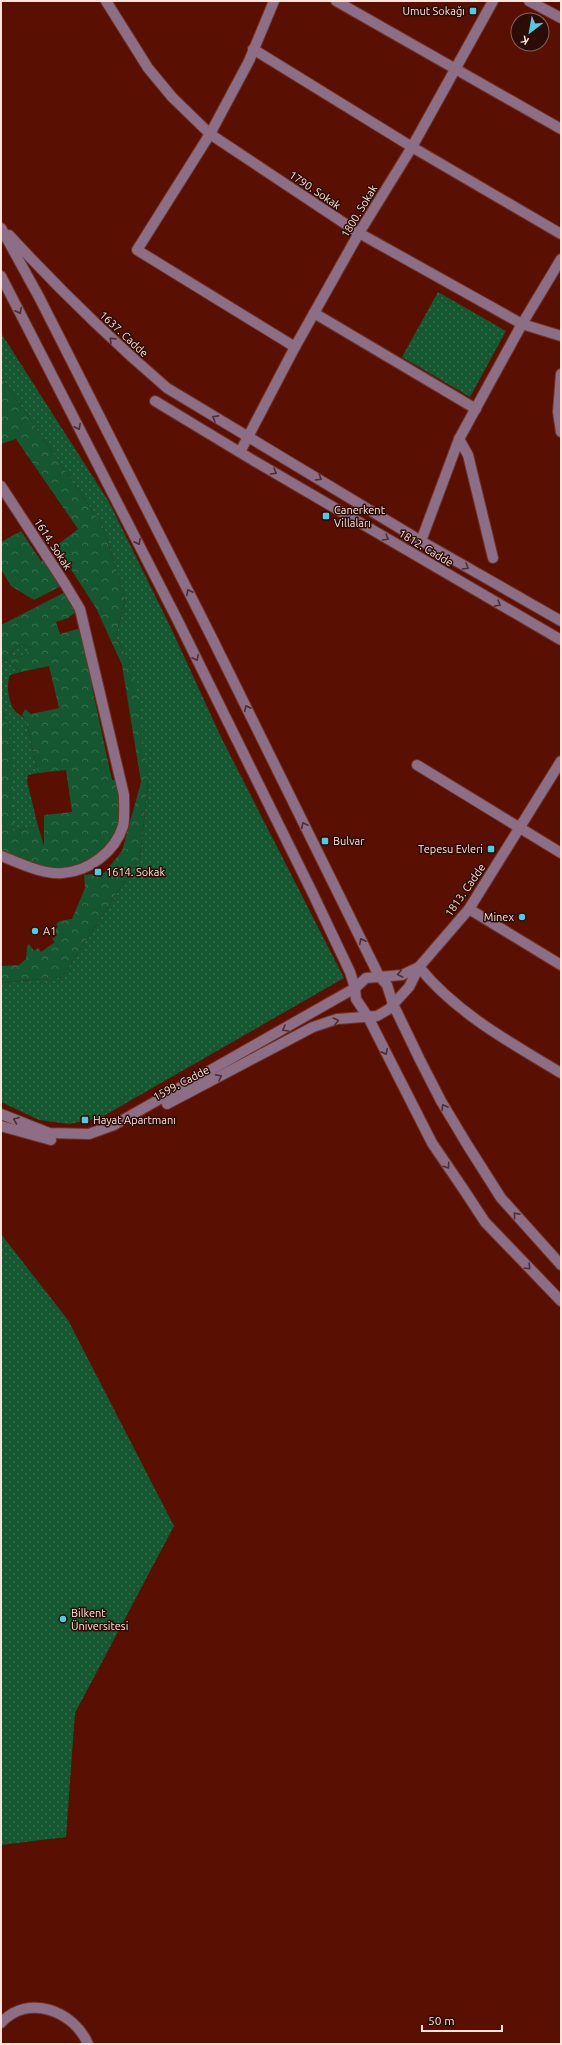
<svg xmlns="http://www.w3.org/2000/svg" width="562" height="2045" viewBox="0 0 562 2045" font-family="Ubuntu,sans-serif">
<defs>
<pattern id="grass-dots" width="8" height="8" patternUnits="userSpaceOnUse"><rect width="8" height="8" fill="#145730"/><path d="M2 2h.1M6 6h.1" fill="none" stroke="#376f4d" stroke-width="1.8" stroke-linecap="round"/></pattern>
<pattern id="forest-crowns" width="20" height="18" patternUnits="userSpaceOnUse"><rect width="20" height="18" fill="#145730"/><path d="M2 6a3 3 0 1 1 6 0M12 15a3 3 0 1 1 6 0" fill="none" stroke="#376f4d"/></pattern>
</defs>
<rect width="100%" height="100%" fill="#591003"/>
<!-- grass -->
<g fill="url(#grass-dots)">
<polygon points="438,292 506,331 470,397 402,357"/>
<polygon points="1,333 109,502 171,628 221,737 344,978 100,1118 69,1124 39,1120 1,1102 1,983 62,977 140,858 148,781 129,662 116,637 125,599 103,526 1,377"/>
<polygon points="19,645 33,648 21,657 9,654"/>
<path d="M7,660L21,672L10,675C6,685 8,700 14,710C16,713 23,716 26,720L38,773L28,775L27,781L38,826L13,831L9,729L1,706V662Z"/>
<polygon points="1,1234 68,1320 174,1526 75,1713 66,1837 1,1845"/>
</g>
<!-- forest -->
<g fill="url(#forest-crowns)" fill-rule="evenodd">
<polygon points="1,377 103,526 125,599 116,637 129,662 139,705 148,781 140,858 62,977 1,983 1,966 19,965 26,959 27,946 29,944 34,951 38,948 41,952 55,942 52,939 57,935 54,930 58,927 56,924 60,921 72,919 85,888 84,875 104,873 122,851 141,782 122,665 96,608 56,546 78,529 16,439 1,444"/>
<polygon points="21,531 41,561 48,557 65,584 34,600 11,586 1,569 1,542"/>
<path d="M69,590L80,609L68,618L56,622L60,634L84,627L98,685L92,687L112,780L121,779L123,826L90,867L62,874L1,856V706L9,729L13,778V831L38,826L44,846V815L72,812L66,770L38,773L26,720L22,715L25,709L31,714L59,708L49,666L21,672L7,660L1,662V625ZM19,645L32,648L21,657L9,654Z"/>
</g>
<g fill="none" stroke-linecap="round" stroke-linejoin="round">
<defs>
<g id="minor">
<polyline points="106,1 148,68 172,97 210,134 359,233 522,324 561,336"/>
<polyline points="274,1 249,61 210,134 137,250 295,347"/>
<polyline points="336,1 561,129"/>
<polyline points="529,1 561,18"/>
<polyline points="253,49 412,147 561,234"/>
<polyline points="1,228 39,297 211,636 379,976 387,985 393,1004 420,1060 441,1101 468,1146 501,1198 561,1265"/>
<path d="M9,235C59,289 111,340 167,388L421,541L561,621"/>
<polyline points="1,276 177,619 313,894 350,972 355,988 114,1125 89,1134 49,1133 1,1114"/>
<polyline points="314,313 476,409"/>
<polyline points="561,374 558,412 561,432"/>
<polyline points="155,401 256,462 561,640"/>
<polyline points="459,439 468,455 493,558"/>
<polyline points="240,452 295,347 359,233 412,147 493,1"/>
<path d="M1,486L65,584L80,609L124,795C124,804 125,817 123,826C115,852 89,871 63,873C43,875 20,863 1,856"/>
<polyline points="421,541 459,439 522,324 561,259"/>
<polyline points="417,765 561,853"/>
<polyline points="469,909 561,965"/>
<polyline points="419,967 402,975 366,978 355,988 356,999 368,1017 432,1143 464,1190 485,1222 561,1301"/>
<path d="M419,967C456,1013 511,1043 561,1073"/>
<polyline points="167,1104 313,1027 337,1019 377,1016 389,1009 409,987 419,967 469,909 561,761"/>
<polyline points="1,1126 51,1140"/>
<path d="M1,2023C28,1993 74,2011 88,2044"/>
</g>
</defs>
<!-- minor casing -->
<use href="#minor" stroke="#733226" stroke-width="12"/>
<!-- minor -->
<use href="#minor" stroke="#8c6e86" stroke-width="10"/>
</g>
<!-- one-way arrows -->
<defs><path id="oneway-chevron" d="M-2-3.5L2.5 0L-2 3.5" fill="none" stroke-width="1.6" stroke-linecap="round" stroke-linejoin="round"/></defs>
<g stroke="#4d2e33">
<use href="#oneway-chevron" transform="translate(19 311) rotate(63)"/>
<use href="#oneway-chevron" transform="translate(112 340) rotate(-136)"/>
<use href="#oneway-chevron" transform="translate(215 418) rotate(-152)"/>
<use href="#oneway-chevron" transform="translate(78 427) rotate(63)"/>
<use href="#oneway-chevron" transform="translate(274 472) rotate(30)"/>
<use href="#oneway-chevron" transform="translate(319 478) rotate(31)"/>
<use href="#oneway-chevron" transform="translate(386 538) rotate(31)"/>
<use href="#oneway-chevron" transform="translate(138 542) rotate(63)"/>
<use href="#oneway-chevron" transform="translate(466 567) rotate(30)"/>
<use href="#oneway-chevron" transform="translate(189 592) rotate(-117)"/>
<use href="#oneway-chevron" transform="translate(498 604) rotate(30)"/>
<use href="#oneway-chevron" transform="translate(196 658) rotate(64)"/>
<use href="#oneway-chevron" transform="translate(247 708) rotate(-116)"/>
<use href="#oneway-chevron" transform="translate(304 825) rotate(-116)"/>
<use href="#oneway-chevron" transform="translate(362 941) rotate(-116)"/>
<use href="#oneway-chevron" transform="translate(400 974) rotate(169)"/>
<use href="#oneway-chevron" transform="translate(336 1021) rotate(-13)"/>
<use href="#oneway-chevron" transform="translate(285 1029) rotate(150)"/>
<use href="#oneway-chevron" transform="translate(385 1052) rotate(63)"/>
<use href="#oneway-chevron" transform="translate(219 1077) rotate(-28)"/>
<use href="#oneway-chevron" transform="translate(444 1107) rotate(-121)"/>
<use href="#oneway-chevron" transform="translate(16 1120) rotate(-158)"/>
<use href="#oneway-chevron" transform="translate(447 1166) rotate(56)"/>
<use href="#oneway-chevron" transform="translate(516 1215) rotate(-131)"/>
<use href="#oneway-chevron" transform="translate(528 1267) rotate(46)"/>
</g>
<!-- markers -->
<g fill="#56c9e1" stroke="#2b0c06" stroke-width="1.5">
<rect x="469" y="7" width="8" height="8" rx="2"/>
<rect x="322" y="512" width="8" height="8" rx="2"/>
<rect x="321" y="837" width="8" height="8" rx="2"/>
<rect x="487" y="845" width="8" height="8" rx="2"/>
<rect x="94" y="868" width="8" height="8" rx="2"/>
<circle cx="522" cy="917" r="4"/>
<circle cx="35" cy="931" r="4"/>
<rect x="81" y="1116" width="8" height="8" rx="2"/>
<circle cx="63" cy="1619" r="4"/>
</g>
<g text-anchor="middle" dominant-baseline="central" stroke-width="3" stroke-linejoin="round" paint-order="stroke">
<!-- poi labels -->
<g font-size="11" fill="#fee3dc" stroke="#2b0c06" text-anchor="start">
<text x="465" y="11" text-anchor="end">Umut Sokağı</text>
<text x="334" y="510">Canerkent<tspan x="334" dy="13">Villaları</tspan></text>
<text x="333" y="841">Bulvar</text>
<text x="483" y="849" text-anchor="end">Tepesu Evleri</text>
<text x="106" y="872">1614. Sokak</text>
<text x="514" y="917" text-anchor="end">Minex</text>
<text x="43" y="931">A1</text>
<text x="93" y="1120">Hayat Apartmanı</text>
<text x="71" y="1613">Bilkent<tspan x="71" dy="13">Üniversitesi</tspan></text>
</g>
<!-- street labels -->
<g font-size="11" fill="#fee3dc" stroke="#2b0c06">
<text transform="translate(315 190) rotate(34)">1790. Sokak</text>
<text transform="translate(359 211) rotate(-59)">1800. Sokak</text>
<text transform="translate(124 334) rotate(43)">1637. Cadde</text>
<text transform="translate(53 544) rotate(57)">1614. Sokak</text>
<text transform="translate(426 548) rotate(31)">1812. Cadde</text>
<text transform="translate(465 890) rotate(-55)">1813. Cadde</text>
<text transform="translate(181 1083) rotate(-28)">1599. Cadde</text>
</g>
</g>
<!-- border -->
<rect width="562" height="2045" fill="none" stroke="#fee3dc" stroke-width="4"/>
<!-- north arrow -->
<g transform="translate(530 32) rotate(211)"><circle r="19" fill="#2b0c06" stroke="#7f625c"/>
<path d="M0-3L7 15L0 10L-7 15Z" fill="#56c9e1"/>
<text y="-6" font-size="11" font-weight="bold" text-anchor="middle" fill="#fee3dc">K</text>
</g>
<!-- scale -->
<path d="M422 2025v6h80v-6" fill="none" stroke="#fee3dc" stroke-width="2"/>
<text x="428" y="2025" font-size="12" fill="#fee3dc" stroke="#2b0c06" stroke-width="3" paint-order="stroke">50 m</text>
</svg>
